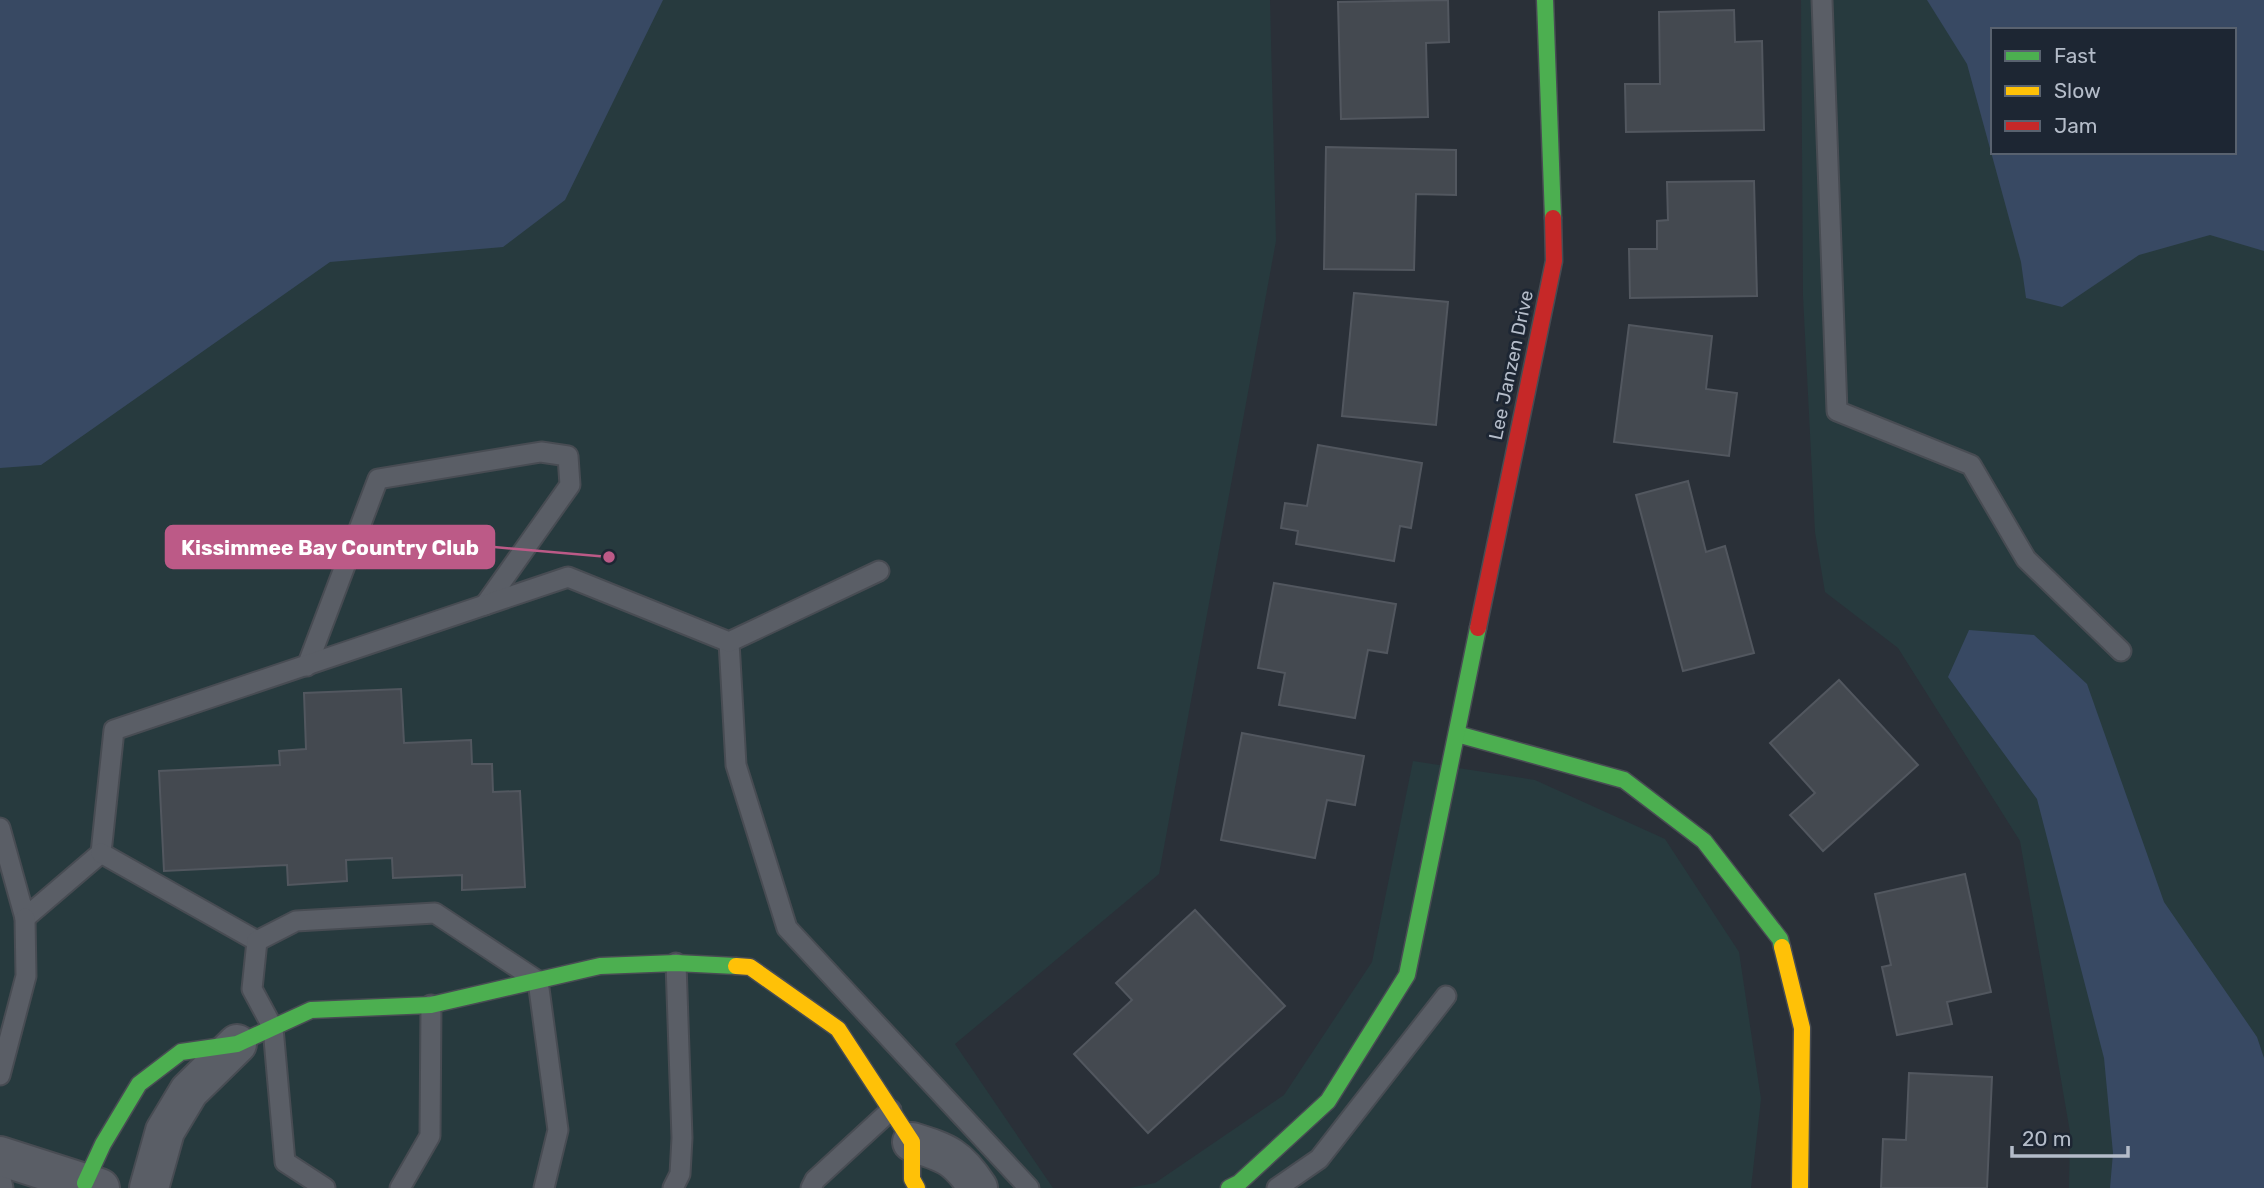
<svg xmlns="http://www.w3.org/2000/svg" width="2264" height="1188" viewBox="0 0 2264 1188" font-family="Rubik,sans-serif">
<rect width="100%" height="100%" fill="#2a3038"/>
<!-- green -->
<g fill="#273a3e" fill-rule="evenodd">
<polygon points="0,0 1270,0 1276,241 1159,874 955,1044 1053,1188 0,1188"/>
<path d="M1801,0H2264V1188H2069L2070,1132L2020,841L1898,648L1825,592L1815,532L1803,296ZM1993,30H2234V152H1993Z"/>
<polygon points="1413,761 1535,780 1665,839 1739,952 1761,1099 1751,1188 1129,1188 1155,1183 1284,1095 1372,962"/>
</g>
<!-- water -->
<g fill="#384963" fill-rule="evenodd">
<polygon points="0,0 663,0 565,200 503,247 330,262 41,465 0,468"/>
<path d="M1927,0H2264V251L2210,235L2139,255L2062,307L2026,298L2021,262L1967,64ZM1993,30H2234V152H1993Z"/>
<polygon points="1969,630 2034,635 2087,684 2164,902 2257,1037 2264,1058 2264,1188 2110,1188 2113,1153 2104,1058 2037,799 1948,677"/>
</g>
<!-- building -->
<g fill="#444950" stroke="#52575f" stroke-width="2">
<polygon points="1448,0 1449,42 1426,43 1428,117 1341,119 1338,2"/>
<polygon points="1734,10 1735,42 1762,41 1764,130 1626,132 1625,84 1660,84 1659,12"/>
<polygon points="1326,147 1456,150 1456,195 1416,194 1414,270 1324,269"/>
<polygon points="1754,181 1757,296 1630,298 1629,249 1657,249 1657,221 1668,220 1667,182"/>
<polygon points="1354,293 1448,302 1436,425 1342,416"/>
<polygon points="1629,325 1712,336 1706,389 1737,393 1729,456 1614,442"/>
<polygon points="1318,445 1422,463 1411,528 1400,526 1394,561 1296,544 1298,531 1281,528 1285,503 1307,506"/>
<polygon points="1688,481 1706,552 1725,546 1754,653 1683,671 1636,495"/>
<polygon points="1274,583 1396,604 1387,653 1368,650 1355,718 1279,705 1285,673 1258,668"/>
<polygon points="1839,680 1918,765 1823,851 1790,815 1815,793 1770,743"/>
<polygon points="401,689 404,743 471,740 472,764 492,764 493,792 520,791 525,887 462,890 462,875 393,878 392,858 346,860 347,881 288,885 287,865 164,871 159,771 280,765 279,751 306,749 304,693"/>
<polygon points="1242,733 1364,756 1355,805 1327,800 1315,858 1221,840"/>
<polygon points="1965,874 1991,992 1947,1002 1952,1024 1897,1035 1882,967 1891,965 1875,894"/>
<polygon points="1195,910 1285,1006 1148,1133 1074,1054 1132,1000 1116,983"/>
<polygon points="1909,1073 1992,1077 1987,1188 1881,1188 1883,1139 1906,1140"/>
</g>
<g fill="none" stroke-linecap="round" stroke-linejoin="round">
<defs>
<g id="lane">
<polyline points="1822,0 1837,411 1971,465 2026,559 2121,651"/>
<polyline points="729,642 736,765 787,928 1029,1188"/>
<polyline points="307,666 378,479 541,452 568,456 570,485 485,605"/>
<polyline points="0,828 25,918 101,853 114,730 568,577 729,642 879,571"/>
<polyline points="101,853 257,941"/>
<polyline points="0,1075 26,976 25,918"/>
<polyline points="0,1175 3,1188"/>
<polyline points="325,1188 285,1162 273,1028 252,989 257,941 296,921 435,913 538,981 558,1130 544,1188"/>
<polyline points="400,1188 430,1136 431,1005"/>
<polyline points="673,1188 680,1174 682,1138 676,963"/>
<polyline points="811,1188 815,1180 891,1110"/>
<polyline points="1277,1188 1319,1159 1446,996"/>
</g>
<g id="street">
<path d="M912,1142C947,1153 958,1157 978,1188"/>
<polyline points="0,1156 100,1188"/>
<polyline points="149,1188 165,1131 189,1091 237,1044"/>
</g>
<g id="fast">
<polyline points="1545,0 1553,218"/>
<polyline points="1457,734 1624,780 1704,841 1780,939 1782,947"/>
<polyline points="85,1183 103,1144 139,1084 181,1052 237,1044 311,1010 431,1005 600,966 676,963 736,966"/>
<polyline points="1229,1188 1239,1183 1328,1101 1407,975 1478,628"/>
</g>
<g id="slow">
<polyline points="1782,947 1802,1028 1800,1188"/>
<polyline points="736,966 750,967 838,1029 912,1142 912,1179 917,1188"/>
</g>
<polyline id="jam" points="1478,628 1554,261 1553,218"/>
</defs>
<!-- lane casing -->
<use href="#lane" stroke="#484c53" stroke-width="23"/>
<!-- street casing -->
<use href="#street" stroke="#484c53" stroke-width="42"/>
<!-- fast casing -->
<use href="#fast" stroke="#484c53" stroke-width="19"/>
<!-- slow casing -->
<use href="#slow" stroke="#484c53" stroke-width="19"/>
<!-- jam casing -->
<use href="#jam" stroke="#484c53" stroke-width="19"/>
<!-- lane -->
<use href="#lane" stroke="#5a5e66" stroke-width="19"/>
<!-- street -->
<use href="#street" stroke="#5a5e66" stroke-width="38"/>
<!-- fast -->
<use href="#fast" stroke="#4caf50" stroke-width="16"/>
<!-- slow -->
<use href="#slow" stroke="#ffc107" stroke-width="16"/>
<!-- jam -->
<use href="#jam" stroke="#c62828" stroke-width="16"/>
</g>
<g text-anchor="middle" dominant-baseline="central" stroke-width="6" stroke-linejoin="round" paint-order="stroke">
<!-- street labels -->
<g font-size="19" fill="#b4bcc9" stroke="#1d2633">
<text transform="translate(1511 365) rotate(-78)">Lee Janzen Drive</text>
</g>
</g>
<!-- callouts -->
<path fill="none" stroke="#bc5a87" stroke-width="2.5" d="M609 557L494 547"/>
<circle fill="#bc5a87" stroke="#1d2633" stroke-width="2.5" cx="609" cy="557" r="7"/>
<rect fill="#bc5a87" stroke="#bc5a87" stroke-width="2.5" x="166" y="526" width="328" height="42" rx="7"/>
<g font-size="21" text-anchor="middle" font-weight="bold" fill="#fff">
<text x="330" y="555">Kissimmee Bay Country Club</text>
</g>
<!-- legend -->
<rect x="1991" y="28" width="245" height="126" fill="#1d2633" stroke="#59626f" stroke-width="2"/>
<rect x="2005" y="51" width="35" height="10" fill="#4caf50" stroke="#59626f" stroke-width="2"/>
<text x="2054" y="63" font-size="21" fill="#b4bcc9">Fast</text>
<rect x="2005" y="86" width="35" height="10" fill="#ffc107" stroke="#59626f" stroke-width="2"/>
<text x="2054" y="98" font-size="21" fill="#b4bcc9">Slow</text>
<rect x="2005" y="121" width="35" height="10" fill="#c62828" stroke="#59626f" stroke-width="2"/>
<text x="2054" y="133" font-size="21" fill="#b4bcc9">Jam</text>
<!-- scale -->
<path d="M2012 1146v10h116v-10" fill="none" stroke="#b4bcc9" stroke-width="3.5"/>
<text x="2022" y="1146" font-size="21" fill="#b4bcc9" stroke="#1d2633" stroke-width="5" paint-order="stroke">20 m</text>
</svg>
